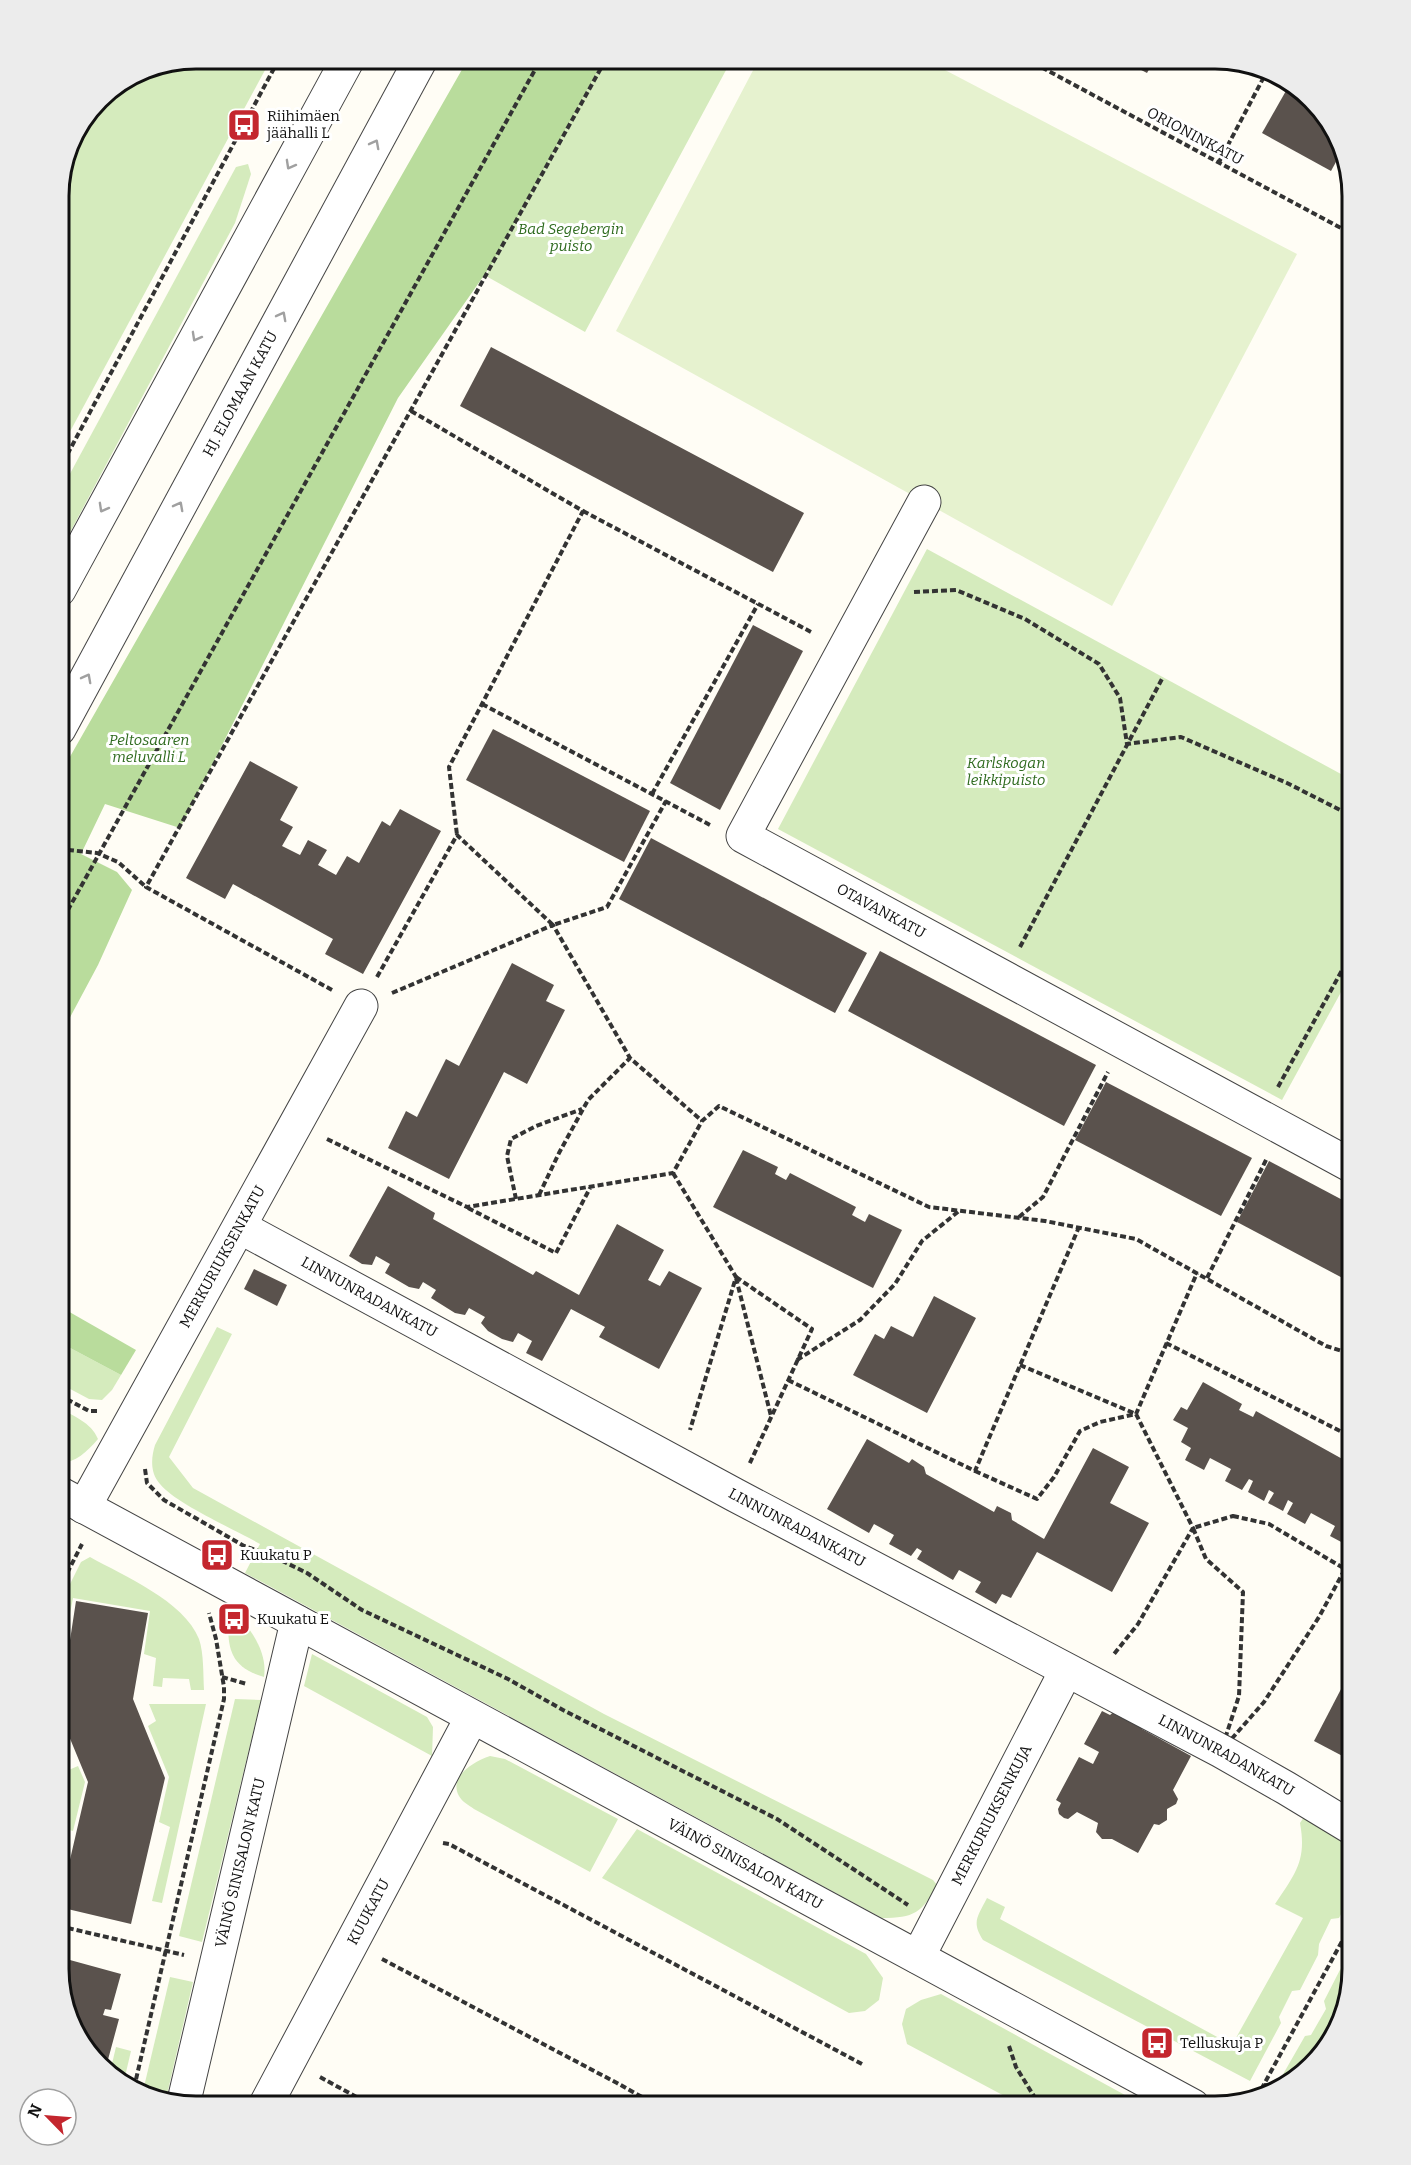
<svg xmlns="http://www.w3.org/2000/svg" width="1411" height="2165" viewBox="0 0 1411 2165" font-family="Bitter,serif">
<rect width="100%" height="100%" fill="#fffdf5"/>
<!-- green -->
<g fill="#d5ebbd">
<polygon points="196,59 271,59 59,452 59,188 66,159 99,99 144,69"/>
<polygon points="604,59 732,59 585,332 486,276"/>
<polygon points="248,164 251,174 235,223 59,553 59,494 236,167"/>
<polygon points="927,549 1352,780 1352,972 1282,1100 778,829"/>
<path d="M217,1327L232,1334L169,1457L193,1488L604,1714L933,1880L937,1885C922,1913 914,1918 882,1918L245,1573L260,1544C236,1530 176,1504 160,1484C150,1473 151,1458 155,1445Z"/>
<polygon points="59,1342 121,1375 112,1390 102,1400 89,1399 59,1383"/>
<path d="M59,1408C73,1416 91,1422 98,1439C87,1452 76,1462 59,1464Z"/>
<path d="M90,1557C124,1576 184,1601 199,1639C204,1654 203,1674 204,1690H191L189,1679L163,1678L162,1687L153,1686L156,1658L144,1654L150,1611L73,1598L64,1646L59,1645V1606L81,1562Z"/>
<path d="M229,1608C248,1624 268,1650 264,1677C226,1666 227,1643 229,1608Z"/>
<polygon points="312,1654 427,1717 433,1727 432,1756 304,1686"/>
<polygon points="235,1699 261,1700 202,1942 179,1936"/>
<polygon points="149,1704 206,1704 162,1903 152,1901 170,1827 159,1822 169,1777 148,1726 156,1721"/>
<path d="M490,1756L505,1759L618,1819L590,1872L474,1809C469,1805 462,1802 459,1796C448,1776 475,1761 490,1756Z"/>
<polygon points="78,1766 85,1782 73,1831 59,1827 59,1824 69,1783 64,1772"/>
<path d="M1304,1817L1350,1842L1345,1860L1348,1874L1352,1879V1893L1339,1918L1331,1919L1319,1944L1318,1955L1300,1990L1292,1991L1279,2017L1281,2023L1250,2081L983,1940C971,1922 978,1916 987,1898L1005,1907L1000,1919L1232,2045L1303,1918L1275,1904C1295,1874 1307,1861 1300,1823Z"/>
<polygon points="637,1829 866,1954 883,1978 879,2000 865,2011 849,2013 602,1878"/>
<path d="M1352,1959C1353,1987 1334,2032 1317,2055C1310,2066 1296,2074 1286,2083H1278L1305,2036L1311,2035L1326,2009L1324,2001L1343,1964L1350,1963Z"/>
<polygon points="170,1977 193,1982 166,2099 143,2091"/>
<polygon points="941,1994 1145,2106 1023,2106 907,2044 902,2024 906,2009 921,2000"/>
<polygon points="116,2047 131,2051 123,2085 110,2072"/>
</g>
<!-- forest -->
<g fill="#b9dc9c">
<polygon points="468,59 604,59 492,264 398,398 180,828 105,804 81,854 117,872 132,890 98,965 59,1038 59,776"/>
<polygon points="59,1306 136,1350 121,1375 59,1342"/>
</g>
<!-- pitch -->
<polygon fill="#e6f2cf" points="759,59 924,59 1297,254 1112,606 616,331"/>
<!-- building -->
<g fill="#5a524d">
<polygon points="1120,59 1155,59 1147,73"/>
<polygon points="1291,82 1338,135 1342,151 1331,171 1262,133"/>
<polygon points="491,347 804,513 773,572 460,406"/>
<polygon points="753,625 803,651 720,810 670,783"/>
<polygon points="493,729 650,811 624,862 466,780"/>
<polygon points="250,761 298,787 280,820 293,827 282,846 300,855 308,840 327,850 318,865 336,875 347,856 359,863 382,821 390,826 400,809 441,831 363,974 325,954 333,939 233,884 225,899 186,878"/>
<polygon points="651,838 867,953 835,1013 619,899"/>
<polygon points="880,951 1096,1065 1064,1126 848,1011"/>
<polygon points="512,963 554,985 546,1001 565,1010 527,1084 504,1072 449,1179 388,1148 406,1111 417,1117 446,1059 459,1066"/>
<polygon points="1106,1082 1252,1158 1221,1216 1075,1140"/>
<polygon points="743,1150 778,1167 775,1174 786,1180 790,1173 856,1207 852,1215 865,1222 869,1214 902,1230 873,1288 713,1207"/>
<polygon points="1269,1161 1352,1205 1352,1283 1237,1222"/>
<polygon points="388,1186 435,1213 433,1219 533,1275 536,1271 579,1295 617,1224 664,1250 648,1280 660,1286 669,1271 702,1288 659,1369 599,1337 605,1327 571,1309 542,1361 526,1353 532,1341 518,1333 513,1342 502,1339 488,1331 481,1323 485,1317 469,1308 465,1315 455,1313 431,1298 436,1290 423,1282 419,1289 409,1287 385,1273 390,1264 376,1256 372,1265 362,1264 349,1256"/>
<polygon points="254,1269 287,1285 277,1306 244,1289"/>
<polygon points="934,1296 976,1318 927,1413 853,1375 875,1334 884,1339 891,1326 913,1337"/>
<polygon points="1203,1382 1242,1404 1239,1410 1253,1417 1256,1411 1346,1461 1343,1467 1352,1473 1352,1537 1350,1536 1345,1544 1330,1536 1335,1526 1311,1513 1305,1524 1287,1514 1293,1503 1288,1500 1283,1511 1268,1503 1274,1493 1269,1490 1264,1501 1248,1492 1253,1481 1249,1479 1242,1490 1225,1481 1231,1469 1210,1458 1204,1470 1185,1460 1191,1448 1181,1442 1188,1428 1173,1420 1181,1407 1187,1410"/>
<polygon points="867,1439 909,1463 912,1459 924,1467 926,1474 994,1512 997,1506 1011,1513 1012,1520 1044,1539 1093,1448 1129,1467 1110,1503 1149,1523 1112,1592 1037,1552 1011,1598 1002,1594 996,1604 975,1592 981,1582 959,1570 953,1580 917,1559 922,1551 917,1548 911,1556 889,1544 894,1535 874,1524 869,1533 827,1509"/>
<polygon points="76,1601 148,1613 133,1699 165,1778 131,1924 59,1907 88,1782 59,1712"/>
<polygon points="1352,1668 1352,1761 1314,1741"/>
<polygon points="1116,1710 1142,1725 1142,1729 1191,1756 1173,1790 1178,1799 1176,1804 1167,1809 1167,1820 1159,1825 1154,1824 1138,1853 1112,1839 1102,1839 1096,1832 1098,1823 1077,1812 1068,1819 1064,1818 1059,1814 1058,1809 1061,1803 1056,1800 1079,1757 1093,1764 1099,1752 1084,1744 1102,1711 1110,1715"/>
<polygon points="59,1957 121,1974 111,2010 105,2009 103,2015 119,2019 106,2067 73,2030 58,1969"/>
</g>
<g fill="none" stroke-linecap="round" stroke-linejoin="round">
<defs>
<g id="minor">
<path id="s1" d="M924,502L743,836L1352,1166"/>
<path id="s2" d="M240,1227L735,1495L1221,1751L1286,1788L1352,1828"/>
<path id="s3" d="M59,1493L1193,2106"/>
<path id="s4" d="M84,1507L361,1006"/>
<path id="s5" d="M918,1957L1066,1671"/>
<path id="s6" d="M183,2105L297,1622"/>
<path id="s7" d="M265,2106L472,1717"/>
</g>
<g id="tertiary">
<polyline points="59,590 348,59"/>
<path id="s8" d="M59,729L421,59"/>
</g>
</defs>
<!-- minor casing -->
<use href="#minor" stroke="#444" stroke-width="35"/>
<!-- tertiary casing -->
<use href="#tertiary" stroke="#444" stroke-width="35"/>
<!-- path -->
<g stroke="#333" stroke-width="4" stroke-dasharray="6 3" stroke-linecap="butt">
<polyline points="1026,59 1352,234"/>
<polyline points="1219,162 1266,73"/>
<polyline points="411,411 583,511 449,767 457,835"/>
<polyline points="59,470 279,59"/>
<polyline points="583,511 813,633"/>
<polyline points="914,592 956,590 1025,619 1099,664 1120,698 1127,744 1181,737 1287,783 1352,816"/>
<polyline points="482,704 712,826"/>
<polyline points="652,794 758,604"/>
<polyline points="59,849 97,853 118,862 146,887"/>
<polyline points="59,926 541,59"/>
<polyline points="1020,947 1163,677"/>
<polyline points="377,977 457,835 553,925 607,907 666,801"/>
<polyline points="332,990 146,887 606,59"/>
<polyline points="392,993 553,925 630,1058 702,1121"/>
<polyline points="1278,1087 1352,952"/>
<polyline points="327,1139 467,1207 673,1173 702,1121 719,1106 929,1207 1045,1221 1136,1239 1326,1346 1352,1354"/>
<polyline points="673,1173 736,1277 690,1430"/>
<polyline points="539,1195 559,1153 588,1100 630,1058"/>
<polyline points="516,1199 507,1156 511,1139 536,1126 582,1109"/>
<polyline points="468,1208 556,1253 590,1188"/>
<polyline points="1019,1217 1043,1197 1108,1072"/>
<polyline points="736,1277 812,1329 749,1465"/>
<polyline points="736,1278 771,1416"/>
<polyline points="1207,1278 1267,1158"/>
<polyline points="1166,1343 1352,1437"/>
<polyline points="797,1360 860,1320 895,1284 922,1241 959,1211"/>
<polyline points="1020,1365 1136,1414 1193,1528 1138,1624 1114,1654"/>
<polyline points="788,1380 975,1471 1079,1227"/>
<polyline points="59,1395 89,1411 99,1411"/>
<polyline points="145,1469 147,1483 164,1500 244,1546 270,1555 307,1573 362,1610 508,1679 563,1710 777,1819 908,1905"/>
<polyline points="975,1471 1037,1499 1054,1477 1080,1431 1100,1422 1136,1414 1197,1273"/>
<polygon points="1233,1516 1269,1524 1345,1569 1319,1617 1264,1702 1221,1751 1239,1696 1243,1592 1206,1559 1193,1528"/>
<polyline points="1345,1569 1352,1565"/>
<polyline points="59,1589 82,1544"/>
<polyline points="222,1677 247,1684"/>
<polyline points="443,1843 449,1844 862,2064"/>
<polyline points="59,1926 184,1955"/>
<polyline points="382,1959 617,2083 658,2106"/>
<polyline points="1009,2046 1016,2067 1040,2106"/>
<polyline points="320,2077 373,2106"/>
<polyline points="1264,2085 1283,2086"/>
<polyline points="134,2088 224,1699 224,1687 216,1639 209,1613"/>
<polyline points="1257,2097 1352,1923"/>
</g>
<!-- minor -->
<use href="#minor" stroke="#fff" stroke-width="33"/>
<!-- tertiary -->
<use href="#tertiary" stroke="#fff" stroke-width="33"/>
</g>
<!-- one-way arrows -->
<defs><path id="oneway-chevron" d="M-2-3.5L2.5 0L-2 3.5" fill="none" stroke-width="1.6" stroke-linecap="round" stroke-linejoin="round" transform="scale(1.5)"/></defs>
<g stroke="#a0a0a0">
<use href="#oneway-chevron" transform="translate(375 144) rotate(-62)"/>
<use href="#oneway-chevron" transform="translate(290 165) rotate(119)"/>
<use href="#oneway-chevron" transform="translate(282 316) rotate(-62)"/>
<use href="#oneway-chevron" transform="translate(196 337) rotate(119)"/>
<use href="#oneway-chevron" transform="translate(179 506) rotate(-62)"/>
<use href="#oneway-chevron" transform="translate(103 508) rotate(119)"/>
<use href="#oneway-chevron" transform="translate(87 678) rotate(-62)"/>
</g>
<!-- icons -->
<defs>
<symbol id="bus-square" viewBox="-11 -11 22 22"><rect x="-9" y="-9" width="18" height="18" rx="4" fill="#c4262e" stroke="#fff"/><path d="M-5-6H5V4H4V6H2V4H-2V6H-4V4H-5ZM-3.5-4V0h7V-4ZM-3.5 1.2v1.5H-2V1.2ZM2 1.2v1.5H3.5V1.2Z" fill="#fff"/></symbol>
</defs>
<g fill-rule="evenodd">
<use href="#bus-square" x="225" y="106" width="38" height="38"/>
<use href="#bus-square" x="198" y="1536" width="38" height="38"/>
<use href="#bus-square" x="215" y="1600" width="38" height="38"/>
<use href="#bus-square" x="1138" y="2024" width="38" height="38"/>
</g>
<g text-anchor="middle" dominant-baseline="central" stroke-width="6" stroke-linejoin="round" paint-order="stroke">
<!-- poi labels -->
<g font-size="15" fill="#111" stroke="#fff" text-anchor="start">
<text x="267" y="116">Riihimäen<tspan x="267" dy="17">jäähalli L</tspan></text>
<text x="240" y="1555">Kuukatu P</text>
<text x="257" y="1619">Kuukatu E</text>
<text x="1180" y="2043">Telluskuja P</text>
</g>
<!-- street labels -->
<g font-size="15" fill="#111" stroke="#fff">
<text transform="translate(1195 136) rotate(28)">ORIONINKATU</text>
<text stroke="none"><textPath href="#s8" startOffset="381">HJ. ELOMAAN KATU</textPath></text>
<text stroke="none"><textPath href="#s1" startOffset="537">OTAVANKATU</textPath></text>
<text stroke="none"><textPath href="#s4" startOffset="286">MERKURIUKSENKATU</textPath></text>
<text stroke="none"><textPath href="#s2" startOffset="147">LINNUNRADANKATU</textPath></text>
<text stroke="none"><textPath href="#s2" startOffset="633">LINNUNRADANKATU</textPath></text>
<text stroke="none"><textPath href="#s2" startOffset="1119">LINNUNRADANKATU</textPath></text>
<text stroke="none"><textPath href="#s5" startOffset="160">MERKURIUKSENKUJA</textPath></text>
<text stroke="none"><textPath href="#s6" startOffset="249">VÄINÖ SINISALON KATU</textPath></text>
<text stroke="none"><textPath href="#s3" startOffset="780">VÄINÖ SINISALON KATU</textPath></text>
<text stroke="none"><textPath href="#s7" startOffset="220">KUUKATU</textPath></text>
</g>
<!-- park labels -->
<g font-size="15" font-style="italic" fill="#2f6b1f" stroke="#fff">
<text x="571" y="229">Bad Segebergin<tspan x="571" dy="17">puisto</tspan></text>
<text x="149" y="740">Peltosaaren<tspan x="149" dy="17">meluvalli L</tspan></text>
<text x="1006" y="763">Karlskogan<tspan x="1006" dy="17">leikkipuisto</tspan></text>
</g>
</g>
<!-- crop -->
<path d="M0 0H1411V2165H0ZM196 69H1215A127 127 0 0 1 1342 196V1969A127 127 0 0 1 1215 2096H196A127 127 0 0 1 69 1969V196A127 127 0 0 1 196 69Z" fill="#ececec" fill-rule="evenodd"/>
<path fill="none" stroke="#111" stroke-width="3" d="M196 69H1215A127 127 0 0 1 1342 196V1969A127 127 0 0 1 1215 2096H196A127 127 0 0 1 69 1969V196A127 127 0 0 1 196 69Z"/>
<!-- north arrow -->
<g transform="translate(48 2117) rotate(295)"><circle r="28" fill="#ffffff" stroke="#a0a0a0" stroke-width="1.5"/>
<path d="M0-4.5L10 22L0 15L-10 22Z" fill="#c4262e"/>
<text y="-9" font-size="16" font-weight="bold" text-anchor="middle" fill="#111111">N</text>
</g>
</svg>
